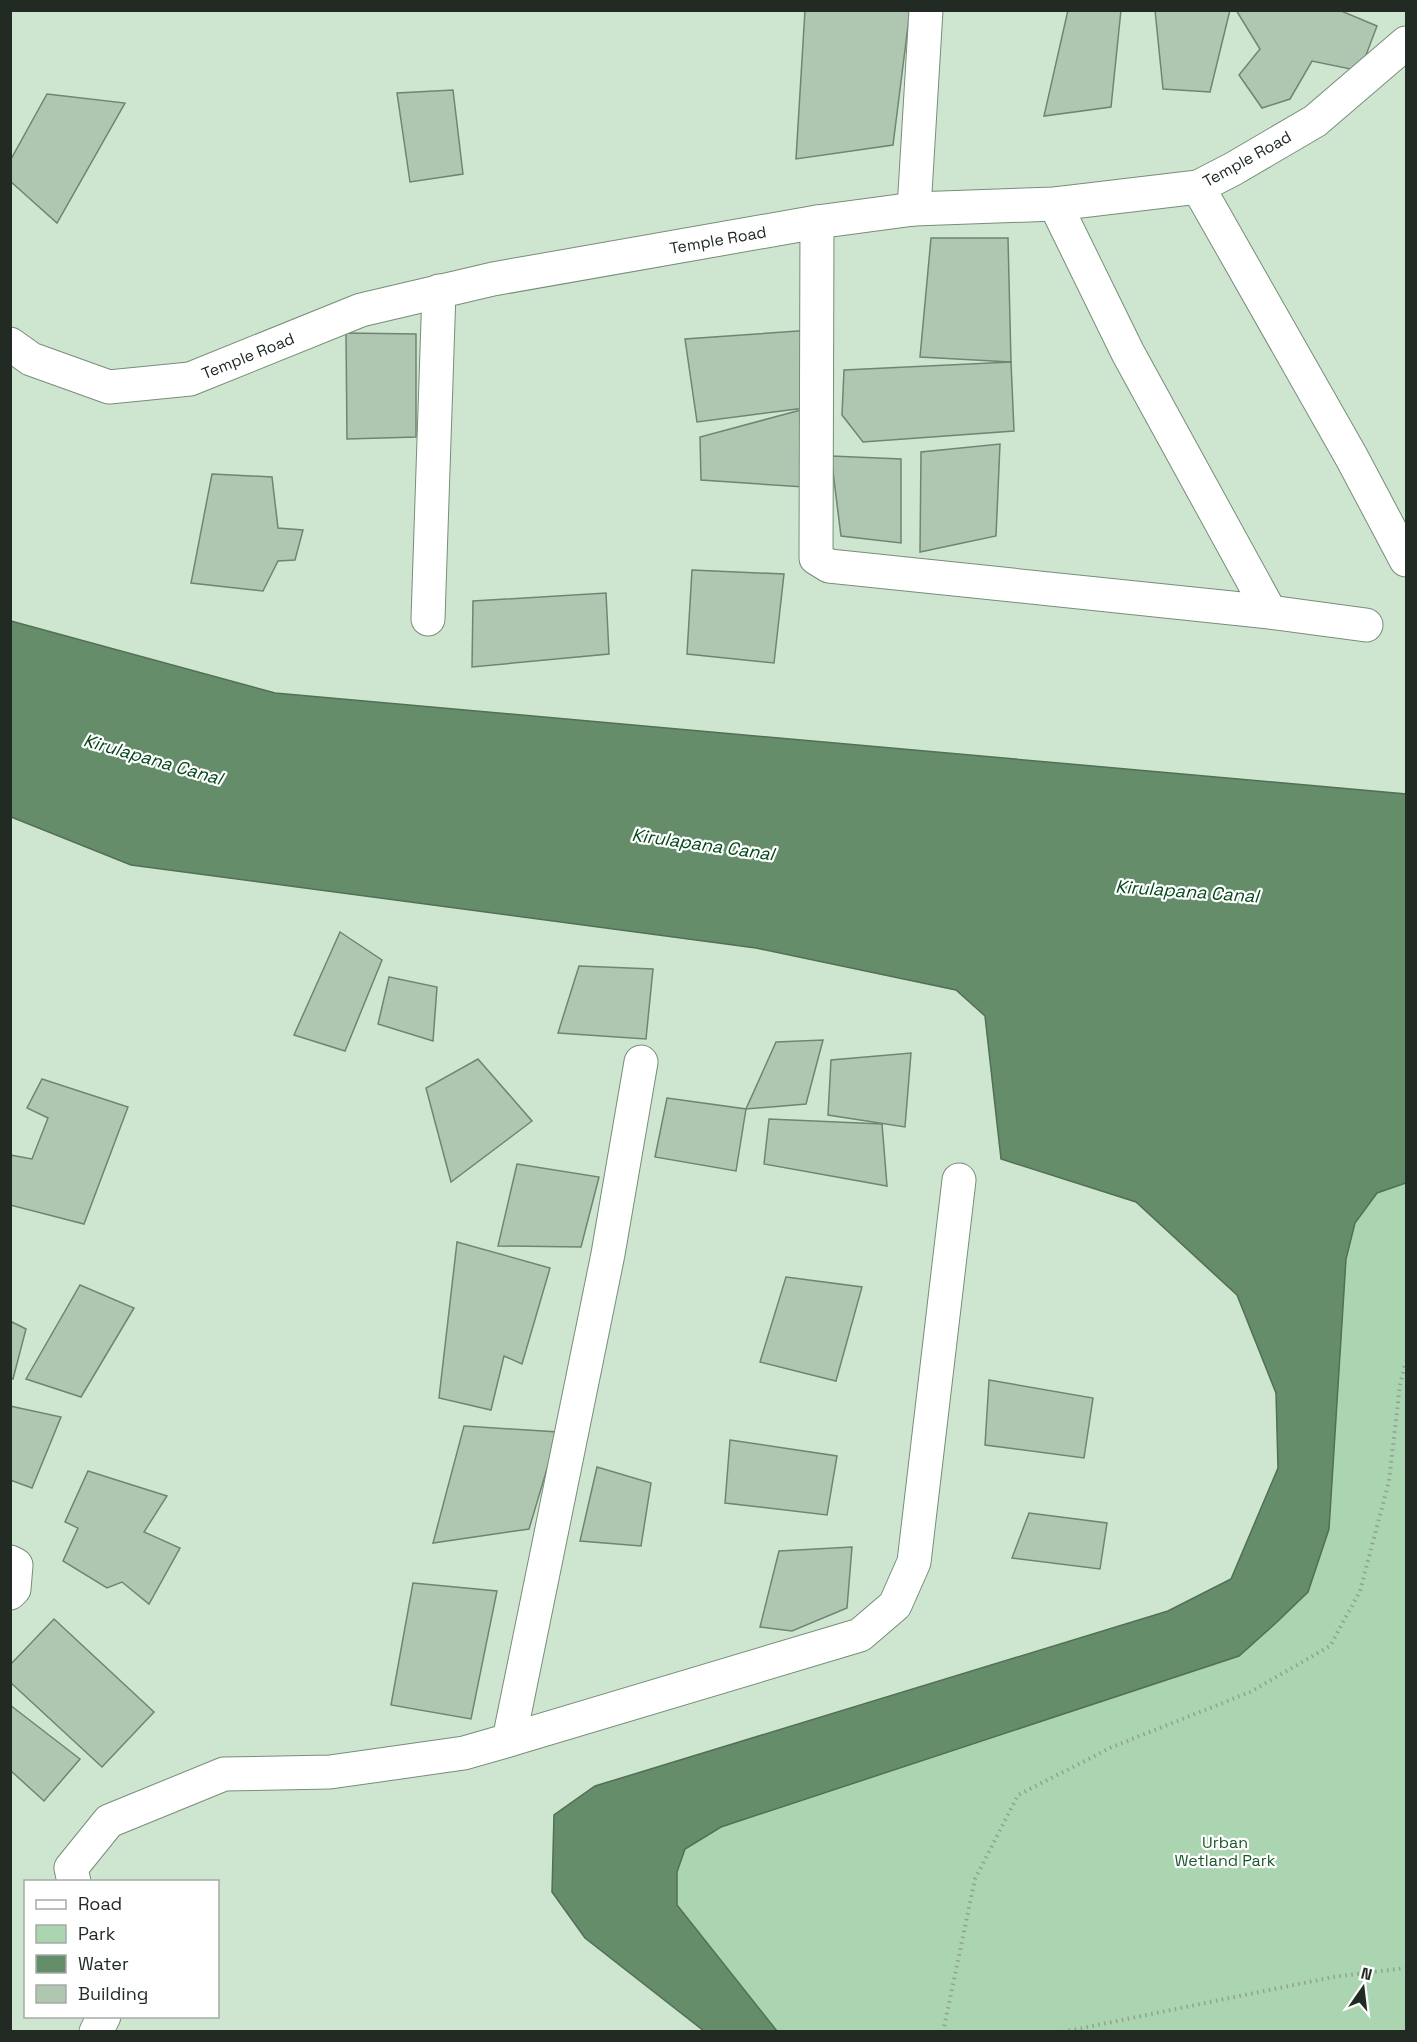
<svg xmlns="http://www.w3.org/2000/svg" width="1417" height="2042" viewBox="0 0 1417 2042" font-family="'Space Grotesk',sans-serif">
<rect width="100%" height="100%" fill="#cee6d0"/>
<!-- green -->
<polygon fill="#abd5b0" points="1406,1183 1406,2031 777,2031 677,1904 677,1872 684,1849 721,1827 1239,1656 1329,1529 1346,1259 1355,1223 1377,1193"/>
<!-- water -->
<polygon fill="#658d6a" stroke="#517055" stroke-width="1.5" points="11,621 275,693 1406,794 1406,1183 1377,1193 1355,1223 1346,1259 1329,1529 1308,1592 1277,1622 1239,1656 721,1827 685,1849 677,1872 677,1905 777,2031 704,2031 585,1938 552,1892 554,1815 595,1786 1168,1611 1231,1579 1278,1468 1276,1393 1237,1295 1136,1202 1001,1159 985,1016 956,990 756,948 131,865 11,817"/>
<!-- building -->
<g fill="#afc7b1" stroke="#6f8571" stroke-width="1.5">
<polygon points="805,10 910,10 893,145 796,159"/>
<polygon points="1068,10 1121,10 1111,107 1044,116"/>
<polygon points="1155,10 1230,10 1210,92 1163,89"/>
<polygon points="1236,10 1339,10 1377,26 1360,71 1312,61 1290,99 1262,108 1239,75 1260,49"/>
<polygon points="453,90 463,174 410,182 397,93"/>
<polygon points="47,94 125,103 57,223 10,181 10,161"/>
<polygon points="931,238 1008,238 1011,362 920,357"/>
<polygon points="812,330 812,407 697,422 685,339"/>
<polygon points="346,333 416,334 416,437 347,439"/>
<polygon points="1011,362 1014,431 863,442 842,415 844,370"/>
<polygon points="812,407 804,487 701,480 700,437"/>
<polygon points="1000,444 996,536 920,552 921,452"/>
<polygon points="831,456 901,459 901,543 841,536"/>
<polygon points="212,474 272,477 278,528 303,530 295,560 278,561 263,591 191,583"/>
<polygon points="692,570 784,574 774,663 687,654"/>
<polygon points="606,593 609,654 472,667 473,601"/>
<polygon points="340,932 382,960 345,1051 294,1035"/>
<polygon points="579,966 653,969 646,1039 558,1033"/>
<polygon points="389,977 437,987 433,1041 378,1024"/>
<polygon points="823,1040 806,1104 746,1109 776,1042"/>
<polygon points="911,1053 905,1127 828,1115 831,1060"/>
<polygon points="478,1059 532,1121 451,1182 426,1088"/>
<polygon points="42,1079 128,1107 84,1224 10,1205 10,1155 32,1159 48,1118 27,1108"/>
<polygon points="667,1098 746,1109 736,1171 655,1157"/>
<polygon points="769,1119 882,1124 887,1186 764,1164"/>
<polygon points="517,1164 599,1177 581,1247 498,1246"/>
<polygon points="457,1242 550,1268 522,1364 504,1356 491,1410 439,1398"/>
<polygon points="786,1277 862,1287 836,1381 760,1362"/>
<polygon points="80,1285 134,1308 81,1397 26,1379"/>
<polygon points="10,1321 26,1329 13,1379 10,1378"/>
<polygon points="989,1380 1093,1398 1084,1458 985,1445"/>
<polygon points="10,1406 61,1417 32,1488 10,1480"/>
<polygon points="464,1426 558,1432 529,1529 433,1543"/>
<polygon points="730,1440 837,1456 827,1515 725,1503"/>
<polygon points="597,1467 651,1483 641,1546 580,1541"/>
<polygon points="88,1471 167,1496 144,1532 180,1548 149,1604 122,1582 107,1588 63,1561 78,1528 65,1522"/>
<polygon points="1029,1513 1107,1523 1100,1569 1012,1558"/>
<polygon points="852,1547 847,1608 792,1631 760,1627 779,1551"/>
<polygon points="413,1583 497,1591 471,1719 391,1705"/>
<polygon points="54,1619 154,1712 102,1767 10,1682 10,1665"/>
<polygon points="10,1705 80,1759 44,1801 10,1770"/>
</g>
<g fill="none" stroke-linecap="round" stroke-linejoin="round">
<defs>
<g id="minor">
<polyline points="1198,187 1352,458 1406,560"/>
<polyline points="1055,204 1128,353 1270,612"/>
<polyline points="914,209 926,10"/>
<polyline points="817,222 816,558 829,566 1270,612 1366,625"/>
<polyline points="10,344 31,359 109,387 190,379 361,310 493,279 817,222 914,209 1055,204 1198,187 1233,169 1315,121 1406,43"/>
<polyline points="428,619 439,291"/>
<polyline points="10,1562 16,1565 14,1589 10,1593"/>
<polyline points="509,1740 860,1635 895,1605 914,1562 959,1180"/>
<polyline points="74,1882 71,1868 109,1821 224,1774 330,1772 464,1753 509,1740 608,1254 641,1062"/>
<polyline points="96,2032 104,2016"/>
</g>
</defs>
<!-- minor casing -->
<use href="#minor" stroke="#778d79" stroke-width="35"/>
<!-- path -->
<g stroke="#8fa291" stroke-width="4" stroke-dasharray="1.5 4.5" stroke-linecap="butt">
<polyline points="943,2032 975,1879 1018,1795 1112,1747 1250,1692 1330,1646 1360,1591 1389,1481 1400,1385 1406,1361"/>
<polyline points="1063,2032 1333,1977 1406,1968"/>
</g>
<!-- minor -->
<use href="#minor" stroke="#fff" stroke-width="33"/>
</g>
<g text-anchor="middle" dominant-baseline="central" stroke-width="4.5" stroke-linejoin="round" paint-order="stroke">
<!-- street labels -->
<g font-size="16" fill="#212b23" stroke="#fff">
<text transform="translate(1247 159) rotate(-29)">Temple Road</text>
<text transform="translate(718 240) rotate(-10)">Temple Road</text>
<text transform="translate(248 356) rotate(-22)">Temple Road</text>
</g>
<!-- park labels -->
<g font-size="16" fill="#1a5729" stroke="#fff">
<text x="1225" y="1842">Urban<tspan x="1225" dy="18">Wetland Park</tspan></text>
</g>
<!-- water labels -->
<g font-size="18" font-style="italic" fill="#024719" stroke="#fff">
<text transform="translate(153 759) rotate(16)">Kirulapana Canal</text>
<text transform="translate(703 844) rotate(8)">Kirulapana Canal</text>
<text transform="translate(1187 891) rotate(4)">Kirulapana Canal</text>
</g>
</g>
<!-- border -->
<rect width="1417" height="2042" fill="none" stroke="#212b23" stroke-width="24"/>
<!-- legend -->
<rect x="24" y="1880" width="195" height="138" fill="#ffffff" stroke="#a6aaa7" stroke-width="1.5"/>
<rect x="36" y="1900" width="30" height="9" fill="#ffffff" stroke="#a6aaa7" stroke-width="1.5"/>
<text x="78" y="1910" font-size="18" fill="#212b23">Road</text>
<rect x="36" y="1925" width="30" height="18" fill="#abd5b0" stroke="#a6aaa7" stroke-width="1.5"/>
<text x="78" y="1940" font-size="18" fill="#212b23">Park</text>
<rect x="36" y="1955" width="30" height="18" fill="#658d6a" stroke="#a6aaa7" stroke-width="1.5"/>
<text x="78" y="1970" font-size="18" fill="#212b23">Water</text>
<rect x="36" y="1985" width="30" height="18" fill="#afc7b1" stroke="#a6aaa7" stroke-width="1.5"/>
<text x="78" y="2000" font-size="18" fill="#212b23">Building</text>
<!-- north arrow -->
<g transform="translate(1363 1988) rotate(14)" stroke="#ffffff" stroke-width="4.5" paint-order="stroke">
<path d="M0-4.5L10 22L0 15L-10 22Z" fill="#212b23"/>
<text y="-9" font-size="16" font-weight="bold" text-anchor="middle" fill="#212b23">N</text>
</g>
</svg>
